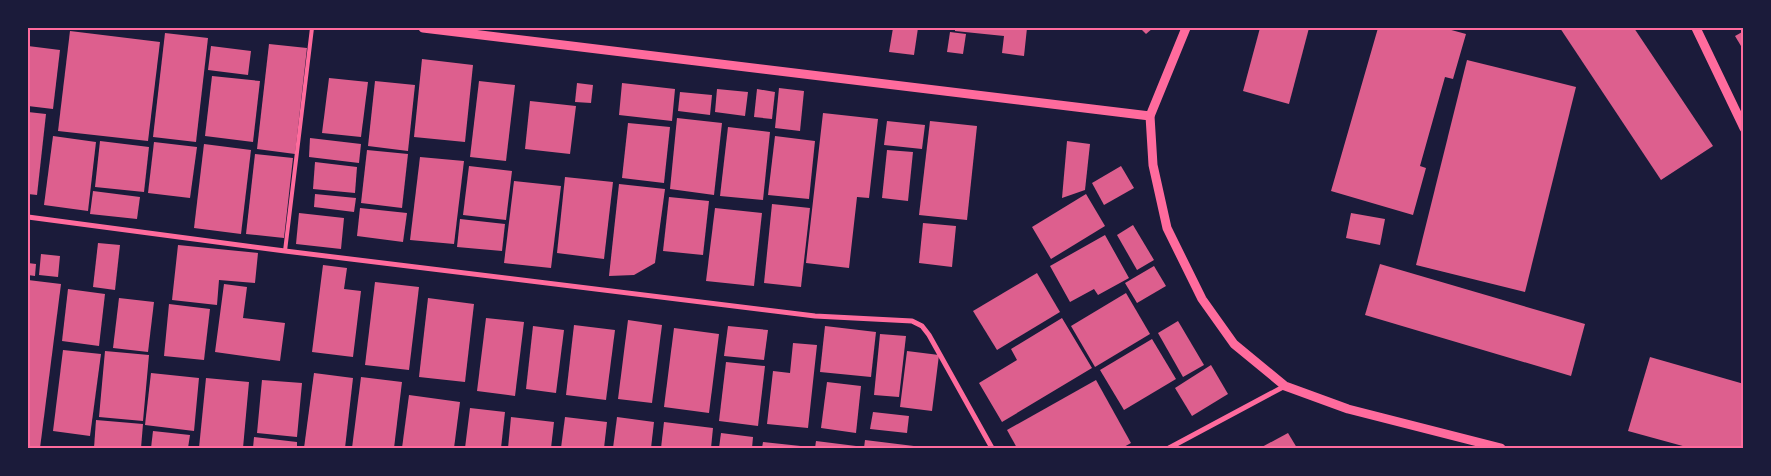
<svg xmlns="http://www.w3.org/2000/svg" width="1771" height="476" viewBox="0 0 1771 476" font-family="'Golos Text',sans-serif">
<rect width="100%" height="100%" fill="#1b1b3a"/>
<!-- building -->
<g fill="#dd5f8e">
<polygon points="893,28 918,28 914,55 889,52"/>
<polygon points="955,28 1027,28 1024,56 1002,53 1004,36 955,31"/>
<polygon points="1140,28 1153,28 1146,34"/>
<polygon points="1260,28 1309,28 1289,104 1243,91"/>
<polygon points="1378,28 1444,28 1466,34 1453,79 1445,77 1420,166 1426,168 1413,215 1331,191"/>
<polygon points="1560,28 1634,28 1713,146 1661,180"/>
<polygon points="70,31 160,42 148,141 58,131"/>
<polygon points="1744,31 1744,51 1735,36"/>
<polygon points="950,32 966,34 963,54 947,52"/>
<polygon points="165,33 208,38 196,142 153,137"/>
<polygon points="269,44 307,48 295,154 257,149"/>
<polygon points="28,46 60,50 53,109 28,106"/>
<polygon points="211,46 251,51 248,75 208,70"/>
<polygon points="422,59 473,65 465,142 414,137"/>
<polygon points="1467,60 1576,87 1525,292 1416,265"/>
<polygon points="212,76 260,81 253,142 205,136"/>
<polygon points="329,78 368,82 361,137 322,133"/>
<polygon points="375,81 415,85 408,151 368,146"/>
<polygon points="479,81 515,85 506,161 470,157"/>
<polygon points="577,83 593,85 591,103 575,102"/>
<polygon points="622,83 675,89 672,121 619,115"/>
<polygon points="779,88 804,91 800,131 775,128"/>
<polygon points="717,89 748,92 745,116 715,112"/>
<polygon points="757,89 775,92 772,119 754,117"/>
<polygon points="680,92 712,95 710,115 678,111"/>
<polygon points="530,101 576,106 570,154 525,149"/>
<polygon points="28,112 46,114 37,195 28,194"/>
<polygon points="823,113 878,119 869,198 857,197 849,268 806,263"/>
<polygon points="677,118 722,123 714,195 670,189"/>
<polygon points="887,121 925,125 922,149 884,145"/>
<polygon points="930,121 977,126 967,220 919,215"/>
<polygon points="628,123 670,127 664,183 622,178"/>
<polygon points="728,127 770,132 763,200 720,196"/>
<polygon points="53,136 96,142 88,211 44,205"/>
<polygon points="775,136 815,141 809,199 768,195"/>
<polygon points="310,138 361,144 359,163 309,157"/>
<polygon points="100,141 149,147 144,192 95,187"/>
<polygon points="1067,141 1090,144 1085,190 1062,198"/>
<polygon points="154,142 197,147 190,198 148,193"/>
<polygon points="204,144 251,150 241,234 194,228"/>
<polygon points="367,150 408,154 402,208 361,203"/>
<polygon points="887,150 913,152 908,201 882,198"/>
<polygon points="255,154 293,158 284,238 246,234"/>
<polygon points="420,157 464,161 454,244 410,240"/>
<polygon points="315,162 357,167 355,193 313,189"/>
<polygon points="469,166 512,171 506,220 463,215"/>
<polygon points="1121,166 1134,188 1104,205 1092,183"/>
<polygon points="565,177 613,182 604,259 557,253"/>
<polygon points="514,181 561,186 551,268 504,263"/>
<polygon points="619,184 665,189 655,263 634,275 609,276"/>
<polygon points="93,191 140,197 137,219 90,214"/>
<polygon points="315,194 356,198 354,212 314,207"/>
<polygon points="1086,194 1105,226 1051,259 1032,227"/>
<polygon points="669,197 709,201 703,255 663,251"/>
<polygon points="772,204 810,208 801,287 764,283"/>
<polygon points="360,208 407,213 403,242 357,236"/>
<polygon points="715,208 762,213 754,286 706,281"/>
<polygon points="299,213 344,218 341,249 296,244"/>
<polygon points="1351,213 1385,219 1380,245 1346,238"/>
<polygon points="460,219 505,224 502,251 457,247"/>
<polygon points="923,223 956,226 952,267 919,263"/>
<polygon points="1133,225 1154,260 1137,270 1117,235"/>
<polygon points="1105,235 1129,278 1098,295 1094,289 1070,302 1050,266"/>
<polygon points="98,243 120,245 115,290 93,287"/>
<polygon points="178,245 258,253 255,283 219,280 217,305 172,300"/>
<polygon points="41,254 60,256 58,277 39,275"/>
<polygon points="28,263 36,264 35,276 28,275"/>
<polygon points="1380,264 1585,324 1571,376 1365,315"/>
<polygon points="323,265 347,268 344,289 361,291 353,357 312,352"/>
<polygon points="1154,266 1166,286 1137,303 1125,283"/>
<polygon points="1037,273 1060,312 997,350 973,311"/>
<polygon points="28,280 61,284 40,448 28,448"/>
<polygon points="375,282 419,287 409,370 365,365"/>
<polygon points="224,284 247,287 243,318 285,323 280,361 215,352"/>
<polygon points="68,289 105,294 99,346 62,341"/>
<polygon points="1126,293 1150,334 1095,367 1071,326"/>
<polygon points="119,298 154,302 148,352 113,348"/>
<polygon points="428,298 474,304 465,382 419,377"/>
<polygon points="169,304 210,309 204,360 164,356"/>
<polygon points="486,318 524,322 515,396 477,391"/>
<polygon points="1062,318 1092,368 1002,422 979,383 1017,360 1011,349"/>
<polygon points="628,320 662,325 652,403 618,399"/>
<polygon points="1178,321 1204,365 1183,377 1158,333"/>
<polygon points="574,325 615,330 606,400 566,395"/>
<polygon points="533,326 564,330 556,393 526,389"/>
<polygon points="728,326 768,330 764,360 724,356"/>
<polygon points="825,326 876,332 871,377 820,372"/>
<polygon points="674,328 719,334 709,413 664,407"/>
<polygon points="880,334 906,336 899,397 874,395"/>
<polygon points="1152,339 1176,379 1124,410 1100,370"/>
<polygon points="793,343 817,345 808,428 767,424 773,371 790,373"/>
<polygon points="63,350 101,354 90,436 53,431"/>
<polygon points="105,351 149,355 143,421 99,417"/>
<polygon points="907,351 939,355 932,411 900,407"/>
<polygon points="1650,357 1744,384 1744,448 1690,448 1628,431"/>
<polygon points="726,362 765,366 758,426 719,421"/>
<polygon points="1211,365 1228,394 1192,416 1175,388"/>
<polygon points="151,373 199,378 194,431 145,425"/>
<polygon points="314,373 353,378 345,448 304,448"/>
<polygon points="361,377 402,382 394,448 352,448"/>
<polygon points="206,378 249,382 243,448 199,448"/>
<polygon points="262,380 302,383 297,437 257,433"/>
<polygon points="1096,380 1131,443 1122,448 1017,448 1007,430"/>
<polygon points="827,382 861,386 856,433 821,428"/>
<polygon points="409,395 460,402 454,448 402,448"/>
<polygon points="470,408 505,412 501,448 465,448"/>
<polygon points="873,412 909,416 907,433 870,429"/>
<polygon points="511,417 554,422 551,448 508,448"/>
<polygon points="565,417 607,422 604,448 561,448"/>
<polygon points="617,417 654,422 651,448 613,448"/>
<polygon points="96,420 143,424 141,448 94,448"/>
<polygon points="664,422 713,428 711,448 661,448"/>
<polygon points="153,431 190,435 188,448 151,448"/>
<polygon points="721,433 753,437 752,448 719,448"/>
<polygon points="1288,433 1297,448 1260,448"/>
<polygon points="254,437 297,442 297,448 253,448"/>
<polygon points="865,440 922,447 922,448 864,448"/>
<polygon points="816,441 856,446 856,448 815,448"/>
<polygon points="763,442 810,447 809,448 762,448"/>
</g>
<g fill="none" stroke-linecap="round" stroke-linejoin="round">
<!-- service -->
<polyline stroke="#ff6b9d" stroke-width="4" points="285,251 312,28"/>
<!-- minor -->
<g stroke="#ff6b9d" stroke-width="5">
<polyline points="28,217 285,251 815,316 912,321 922,326 929,335 992,448"/>
<polyline points="1169,448 1285,386"/>
</g>
<!-- tertiary -->
<g stroke="#ff6b9d" stroke-width="9">
<polyline points="423,28 1150,116"/>
<polyline points="1186,28 1150,116 1153,165 1167,228 1202,299 1234,344 1285,386 1348,409 1501,448"/>
<polyline points="1696,28 1744,128"/>
</g>
</g>
<!-- border -->
<rect width="1771" height="476" fill="none" stroke="#1b1b3a" stroke-width="58"/>
<rect x="29" y="29" width="1713" height="418" fill="none" stroke="#ff6b9d" stroke-width="2"/>
</svg>
